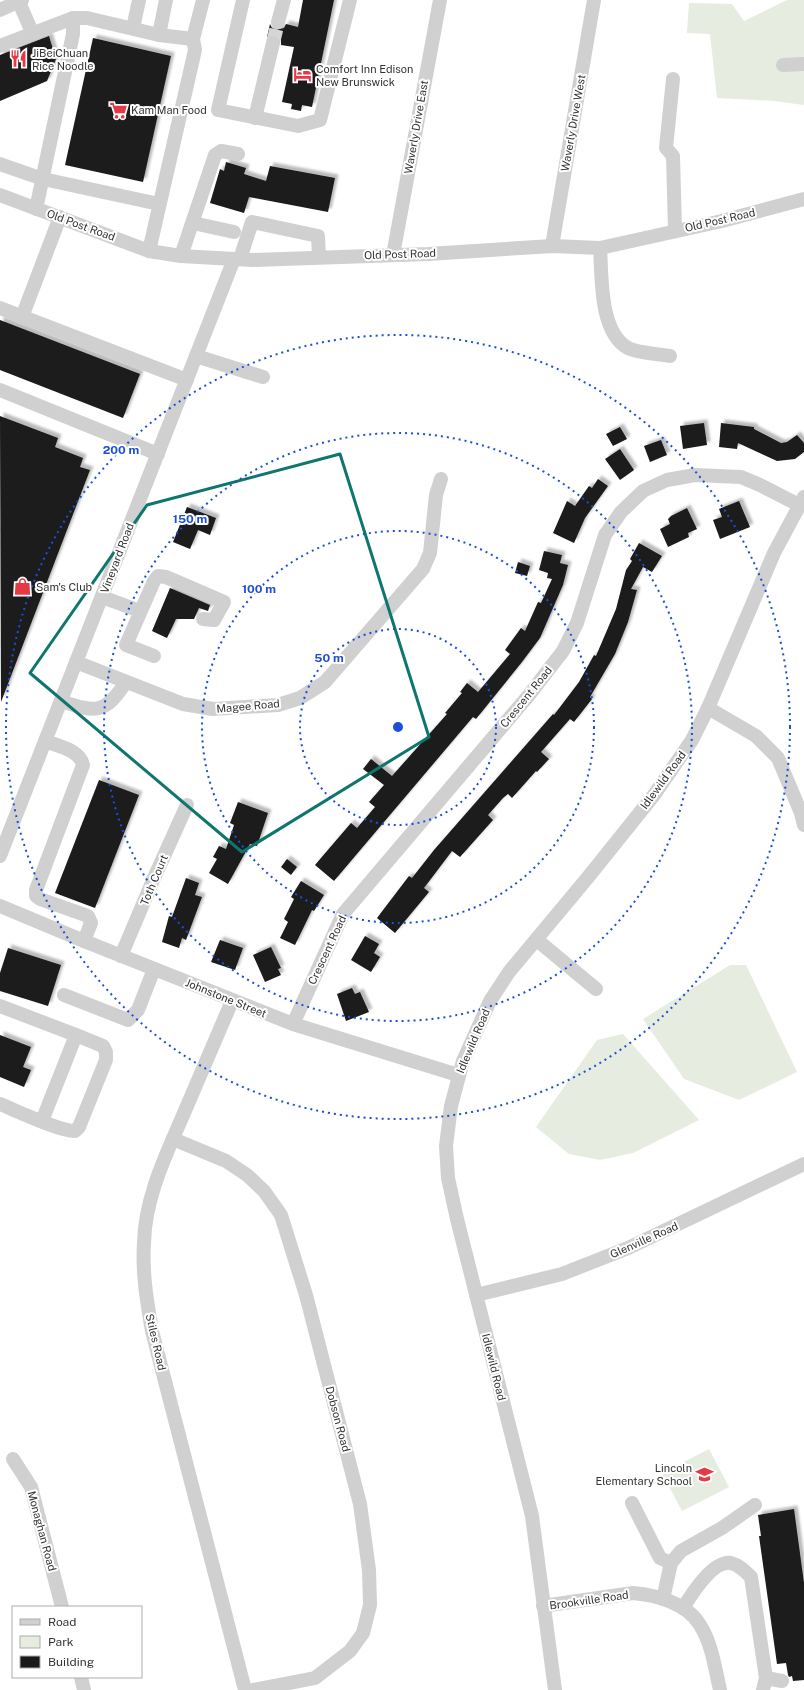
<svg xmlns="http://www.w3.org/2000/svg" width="804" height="1690" viewBox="0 0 804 1690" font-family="'Public Sans',sans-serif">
<defs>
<filter id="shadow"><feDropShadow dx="3.5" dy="-3.5" stdDeviation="1" flood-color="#0004"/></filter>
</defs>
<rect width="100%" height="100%" fill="#fff"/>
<!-- green -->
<g fill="#e6ecdf">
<polygon points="787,0 804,0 804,105 774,101 717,98 710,34 687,33 689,3 732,4 744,21"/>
<polygon points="730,965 746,965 797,1072 739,1100 684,1079 643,1019"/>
<polygon points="623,1034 699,1120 633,1153 600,1160 569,1154 536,1127 597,1040"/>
<polygon points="709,1449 729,1487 682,1511 662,1473"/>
</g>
<!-- building -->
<g fill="#1a1a1a" filter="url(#shadow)">
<polygon points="303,0 334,0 312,107 302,105 301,111 291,109 292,104 282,102 294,47 281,45 281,40 275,35 271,35 267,37 270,24 272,28 276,30 284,28 286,24 298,27"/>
<polygon points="49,36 56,59 47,81 0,101 0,55"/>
<polygon points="93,38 171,56 143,182 65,165"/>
<polygon points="226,162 246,168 244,174 266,181 270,166 335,178 328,212 249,197 244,213 210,203 220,169 224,171"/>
<polygon points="0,320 140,374 123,418 0,370"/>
<polygon points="0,416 58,438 55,447 83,458 80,467 90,470 1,702"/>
<polygon points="704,423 707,445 683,449 680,426"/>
<polygon points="721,423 754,427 754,429 781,443 787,442 797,435 804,443 804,452 795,459 777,461 738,443 737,449 719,447"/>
<polygon points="620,427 627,439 613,446 606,434"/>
<polygon points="661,440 667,455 650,462 644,446"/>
<polygon points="620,449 634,470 620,480 605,459"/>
<polygon points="598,479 608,486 585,518 574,543 553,533 567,501 575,506 589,486 592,488"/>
<polygon points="739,501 750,527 720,539 713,520 722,517 719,509"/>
<polygon points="187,507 216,518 210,535 198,530 190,549 173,542"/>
<polygon points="687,508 697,529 688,533 689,537 668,547 660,529 670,524 668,519 671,516"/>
<polygon points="639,543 662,556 652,572 643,567 631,589 637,590 628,622 615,654 590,697 592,699 574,722 570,719 541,752 549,759 537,772 536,771 512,798 508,794 503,798 488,815 493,820 460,857 452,851 424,888 429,892 395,933 377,918 409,876 412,878 434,850 553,714 554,715 579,682 594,655 596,656 616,609 626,570 632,561 630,559"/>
<polygon points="544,551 562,555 560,563 568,565 563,585 540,638 522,662 476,719 473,717 334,881 315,865 351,823 357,828 375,807 369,802 384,785 363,769 371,759 392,776 447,714 445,713 462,693 460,692 467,683 478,692 510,654 505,650 521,628 525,631 538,602 541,603 552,579 547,578 548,573 539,570"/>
<polygon points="518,562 530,566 527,576 515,573"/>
<polygon points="170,588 210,605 208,611 199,608 194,619 176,619 167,638 152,631"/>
<polygon points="99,780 139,795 95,908 55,893"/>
<polygon points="238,802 268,813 257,846 250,844 228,884 209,873 217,859 213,857 219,846 226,849 234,825 230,823"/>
<polygon points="287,859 297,867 291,875 281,867"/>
<polygon points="186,878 199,883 195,895 202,897 186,940 182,938 179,948 162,942 169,916 172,917"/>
<polygon points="301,881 324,895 314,911 312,910 295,945 280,938 288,922 284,919 294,899 291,897"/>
<polygon points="365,936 379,944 374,953 380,957 371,972 351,960"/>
<polygon points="220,940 243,948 235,970 211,962"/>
<polygon points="271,947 281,968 278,969 281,975 265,982 253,955"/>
<polygon points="8,948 61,965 48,1006 0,991 0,973"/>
<polygon points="352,988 355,994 360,992 369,1012 346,1021 337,994"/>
<polygon points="0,1035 31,1047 23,1067 31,1070 24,1087 0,1077"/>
<polygon points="794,1509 804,1583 804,1680 793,1681 792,1676 789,1677 788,1675 786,1663 777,1664 759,1536 761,1536 758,1515"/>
</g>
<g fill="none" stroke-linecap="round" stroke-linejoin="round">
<!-- minor-tunnel -->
<polyline stroke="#d6d6d6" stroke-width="14" stroke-dasharray="14 7" stroke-linecap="butt" points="273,43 278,22"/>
<!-- minor -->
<g stroke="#d0d0d0" stroke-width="14">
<polyline points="18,0 32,32"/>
<polyline points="243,0 218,110 298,126 320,120 350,0"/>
<polyline points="0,10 22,0"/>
<polyline points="278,22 284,0"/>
<polyline points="133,28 139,0"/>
<polyline points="159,35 166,0"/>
<polyline points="0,46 73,18 87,18 159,35 193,39"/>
<polyline points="783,65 804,64"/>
<polyline points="673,79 666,148 673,156 675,230"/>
<polyline points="255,118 273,43"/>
<polyline points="0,164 43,179 159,204"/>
<polyline points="0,195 149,251 181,256 252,260 428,254 552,246 600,248 722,221 804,199"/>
<polyline points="36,209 73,34 73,18"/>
<polyline points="193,223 234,232"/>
<polyline points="552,246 594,0"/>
<path d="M600,248C602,276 599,332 628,348C638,353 659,354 670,356"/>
<polyline points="149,251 195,50 193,39 203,0"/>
<polyline points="393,255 440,0"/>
<polyline points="181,256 215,155 221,151 238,154"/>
<polyline points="240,259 252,222 318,236 319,257"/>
<polyline points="0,308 187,380"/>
<polyline points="22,317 60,217"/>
<polyline points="196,356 263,377"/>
<polyline points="0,390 158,454"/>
<polyline points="102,597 140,611"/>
<polyline points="154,656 126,645 154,581 158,576 166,577 224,602 214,620 203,619"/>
<polyline points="76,662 183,704 213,709 278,705 300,698 325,682 423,569 430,553 436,495 441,479"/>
<path d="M61,701C96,713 105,714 126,682"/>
<polyline points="708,708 756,736 778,758 801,813 804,825"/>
<path d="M45,741C58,746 80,750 83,765L36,890V896L40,899L88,916L91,923L84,941"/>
<polyline points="0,856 234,259"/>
<polyline points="0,906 84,941 293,1024 458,1075"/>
<polyline points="537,940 596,989"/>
<polyline points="121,956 154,878 187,805"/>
<polyline points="64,995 128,1020 138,1010 154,969"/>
<path d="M232,1001C216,1038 200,1076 184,1113C166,1155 145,1197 144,1243C142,1273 147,1302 152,1331L245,1690"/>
<polyline points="0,1006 76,1035"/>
<polyline points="293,1024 343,914 529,695 563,651 577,623 605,535 621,512 643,491 667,480 695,475 741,477 760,485 799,505"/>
<path d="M0,1104C17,1111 59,1131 75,1131L79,1127L106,1060V1052L103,1046L76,1035L42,1121"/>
<polyline points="173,1139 226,1161 247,1175 264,1191 281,1215 306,1295 360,1504 369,1570 370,1605 363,1633 350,1651 315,1678 253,1690"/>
<polyline points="476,1295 562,1274 628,1248 804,1164"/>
<polyline points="13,1459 31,1487 62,1607"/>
<polyline points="632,1503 660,1558 671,1563"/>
<polyline points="663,1599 671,1563 681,1551 722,1528 755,1505"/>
<path d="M543,1606L633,1593C656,1595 687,1603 700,1625C712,1644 715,1668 720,1690"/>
<path d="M683,1608C691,1595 713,1560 731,1563C739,1565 745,1571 751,1577L766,1678L763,1690"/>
<polyline points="81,1677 84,1690"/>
<polyline points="766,1678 782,1681"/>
<polyline points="555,1690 532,1516 457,1219 448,1178 446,1146 451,1106 463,1061 490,1001 509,972 589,876 654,795 692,740 708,708 774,553 804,497"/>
</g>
</g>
<!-- marked area -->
<path fill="none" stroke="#0f766e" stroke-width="3" stroke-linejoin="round" d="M340,454L429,737L242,852L30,673L147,505Z"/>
<!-- distance rings -->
<g fill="none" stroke="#1d4ed8" stroke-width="2" stroke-dasharray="2 4">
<circle cx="398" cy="727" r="98"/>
<circle cx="398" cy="727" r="196"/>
<circle cx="398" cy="727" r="294"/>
<circle cx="398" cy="727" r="392"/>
</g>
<!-- icons -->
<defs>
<symbol id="restaurant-bare" viewBox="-9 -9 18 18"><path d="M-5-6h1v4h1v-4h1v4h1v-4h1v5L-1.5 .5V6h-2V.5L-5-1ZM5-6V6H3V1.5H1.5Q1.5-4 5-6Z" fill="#e63946" stroke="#fff" stroke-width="2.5" paint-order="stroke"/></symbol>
<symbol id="hotel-bare" viewBox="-9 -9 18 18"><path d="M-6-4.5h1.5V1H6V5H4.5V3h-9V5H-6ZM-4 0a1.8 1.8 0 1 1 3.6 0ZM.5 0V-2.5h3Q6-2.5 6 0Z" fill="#e63946" stroke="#fff" stroke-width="2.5" paint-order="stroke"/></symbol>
<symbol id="supermarket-bare" viewBox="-9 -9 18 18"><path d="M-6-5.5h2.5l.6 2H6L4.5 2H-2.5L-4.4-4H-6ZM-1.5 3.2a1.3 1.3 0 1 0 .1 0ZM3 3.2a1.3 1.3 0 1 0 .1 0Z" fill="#e63946" stroke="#fff" stroke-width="2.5" paint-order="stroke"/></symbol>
<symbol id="shop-bare" viewBox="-9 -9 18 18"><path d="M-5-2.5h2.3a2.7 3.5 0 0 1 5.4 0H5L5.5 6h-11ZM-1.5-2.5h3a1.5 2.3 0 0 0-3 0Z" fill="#e63946" stroke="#fff" stroke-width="2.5" paint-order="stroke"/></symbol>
<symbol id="school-bare" viewBox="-9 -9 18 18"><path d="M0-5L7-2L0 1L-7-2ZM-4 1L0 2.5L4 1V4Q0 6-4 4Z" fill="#e63946" stroke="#fff" stroke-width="2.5" paint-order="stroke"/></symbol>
</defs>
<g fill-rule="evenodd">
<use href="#restaurant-bare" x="6" y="46" width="25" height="25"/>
<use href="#hotel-bare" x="290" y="62" width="25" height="25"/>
<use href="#supermarket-bare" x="106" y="98" width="25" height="25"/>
<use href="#shop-bare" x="10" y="574" width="25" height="25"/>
<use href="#school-bare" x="692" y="1462" width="25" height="25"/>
</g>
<g text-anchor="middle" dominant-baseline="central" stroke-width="4" stroke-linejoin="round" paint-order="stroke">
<!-- poi labels -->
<g font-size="11" fill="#333" stroke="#fff" text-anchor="start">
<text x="32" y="53">JiBeiChuan<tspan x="32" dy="13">Rice Noodle</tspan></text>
<text x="316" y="69">Comfort Inn Edison<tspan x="316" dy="13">New Brunswick</tspan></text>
<text x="131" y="110">Kam Man Food</text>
<text x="36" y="587">Sam's Club</text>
<text x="692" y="1468" text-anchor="end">Lincoln<tspan x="692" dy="13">Elementary School</tspan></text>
</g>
<!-- street labels -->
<g font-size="11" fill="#333" stroke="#fff">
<text transform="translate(573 123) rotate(-80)">Waverly Drive West</text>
<text transform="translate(416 127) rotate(-80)">Waverly Drive East</text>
<text transform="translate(720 220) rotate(-13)">Old Post Road</text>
<text transform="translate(81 225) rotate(20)">Old Post Road</text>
<text transform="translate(400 254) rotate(-2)">Old Post Road</text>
<text transform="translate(117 558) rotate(-69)">Vineyard Road</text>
<text transform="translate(526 697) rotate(-51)">Crescent Road</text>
<text transform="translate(248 706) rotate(-5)">Magee Road</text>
<text transform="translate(663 780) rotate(-54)">Idlewild Road</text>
<text transform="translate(154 880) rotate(-67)">Toth Court</text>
<text transform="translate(327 950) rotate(-65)">Crescent Road</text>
<text transform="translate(226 998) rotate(22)">Johnstone Street</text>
<text transform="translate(473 1041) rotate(-67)">Idlewild Road</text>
<text transform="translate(644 1240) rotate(-24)">Glenville Road</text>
<text transform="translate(156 1342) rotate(77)">Stiles Road</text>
<text transform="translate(494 1367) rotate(76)">Idlewild Road</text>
<text transform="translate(338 1419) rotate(75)">Dobson Road</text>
<text transform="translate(42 1531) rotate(75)">Monaghan Road</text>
<text transform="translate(589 1600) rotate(-8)">Brookville Road</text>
</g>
</g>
<circle cx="398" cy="727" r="6" fill="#1d4ed8" stroke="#fff" stroke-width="2"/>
<g font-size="12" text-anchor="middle" font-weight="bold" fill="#1d4ed8" stroke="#fff" stroke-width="4" stroke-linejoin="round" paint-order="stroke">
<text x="121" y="454">200 m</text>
<text x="190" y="523">150 m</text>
<text x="259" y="593">100 m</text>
<text x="329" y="662">50 m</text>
</g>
<!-- legend -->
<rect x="12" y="1606" width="130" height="72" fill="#ffffff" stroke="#adadad"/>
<rect x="20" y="1619" width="20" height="6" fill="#d0d0d0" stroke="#adadad"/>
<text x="48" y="1626" font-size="12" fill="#333333">Road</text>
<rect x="20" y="1636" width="20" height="12" fill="#e6ecdf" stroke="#adadad"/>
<text x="48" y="1646" font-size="12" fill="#333333">Park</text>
<rect x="20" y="1656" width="20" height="12" fill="#1a1a1a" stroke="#adadad"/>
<text x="48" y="1666" font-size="12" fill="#333333">Building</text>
</svg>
